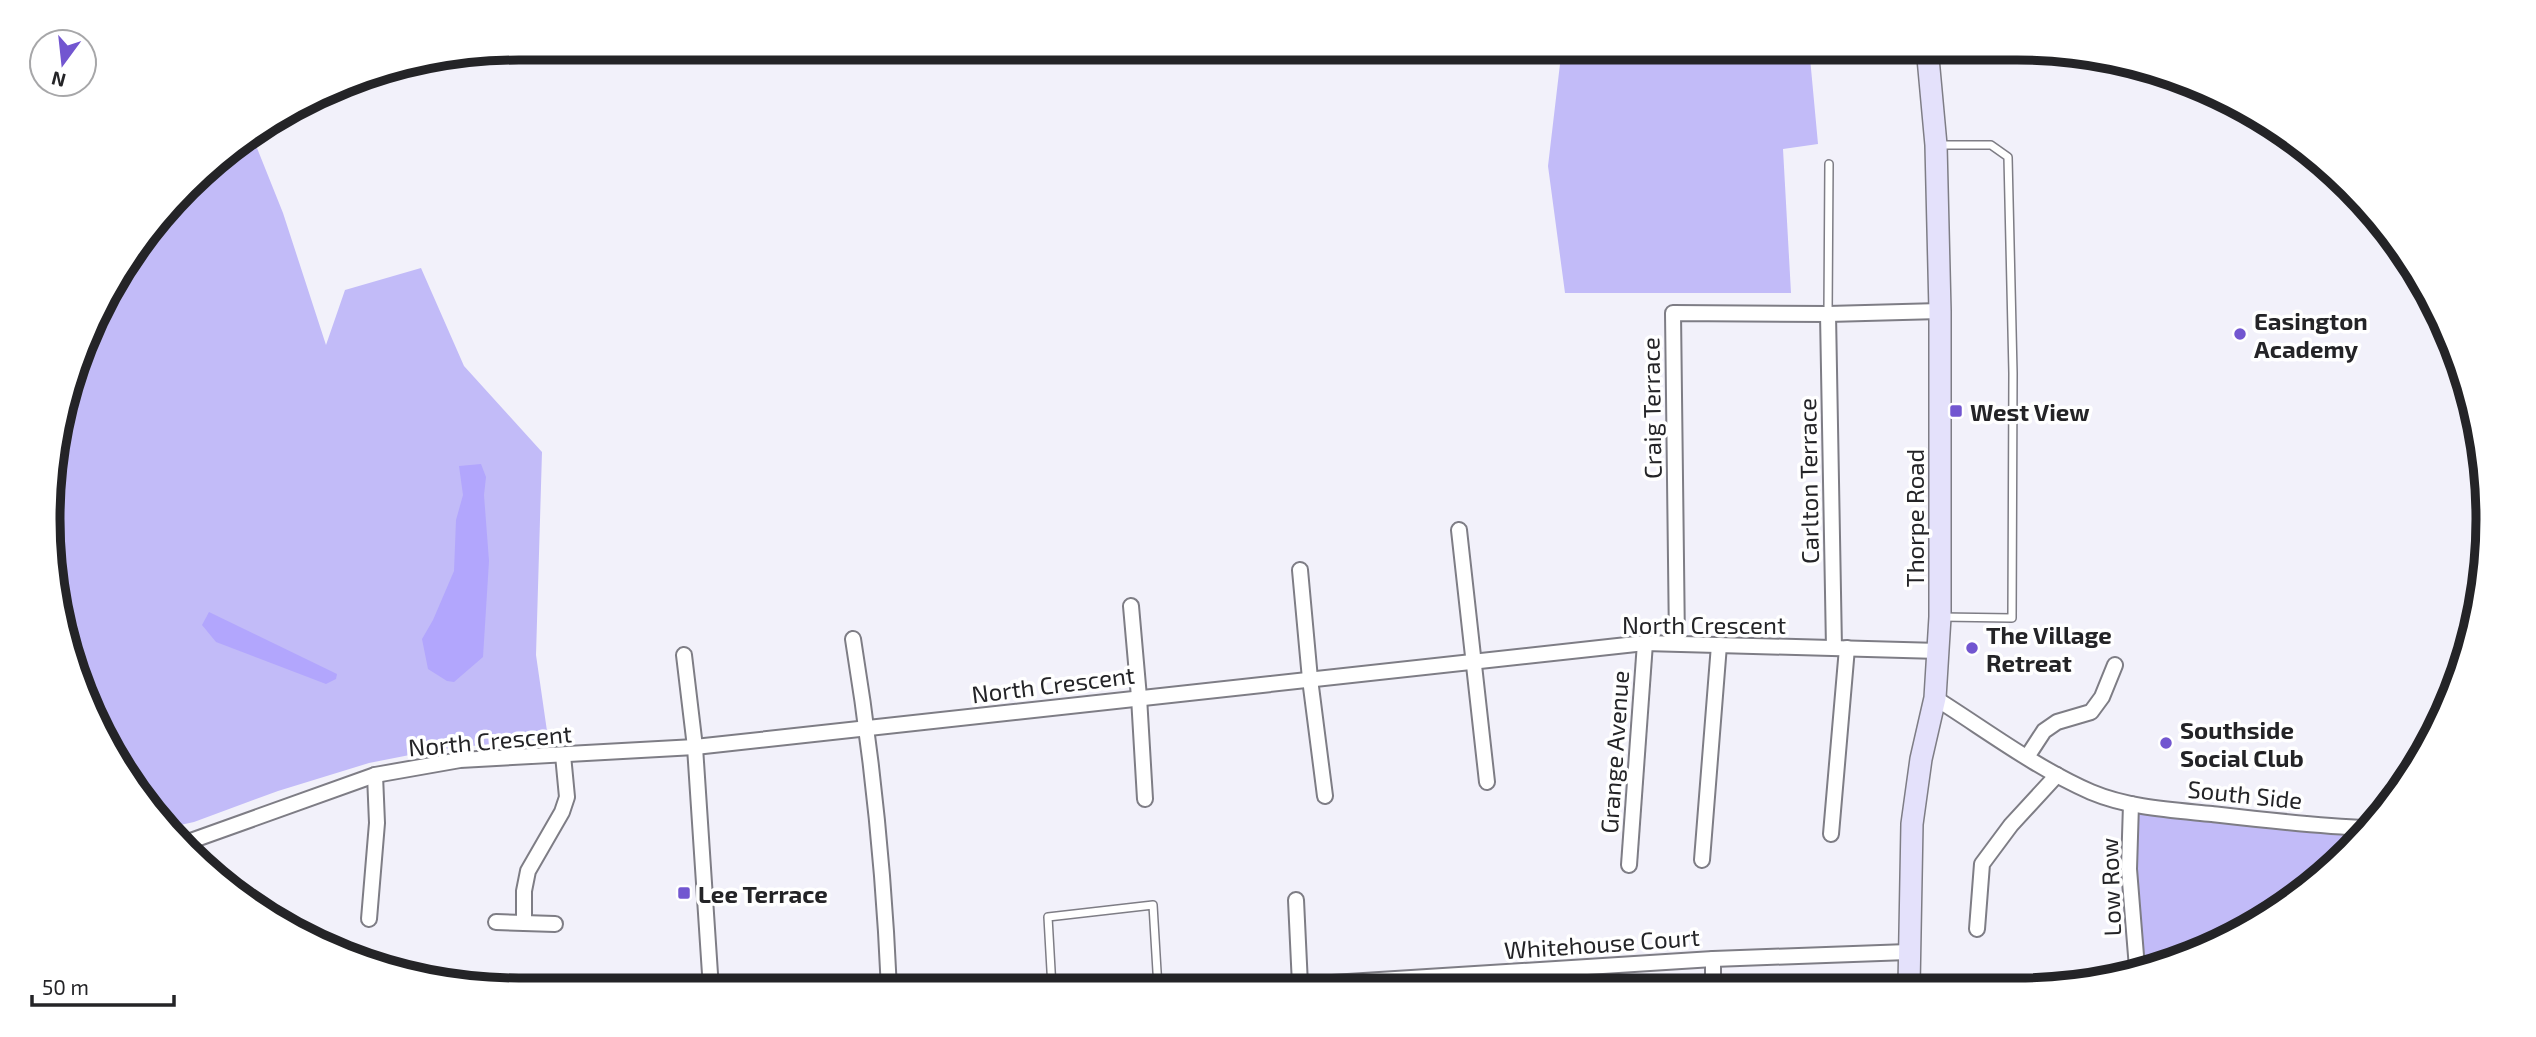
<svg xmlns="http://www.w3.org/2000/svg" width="2536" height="1037" viewBox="0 0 2536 1037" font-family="'Exo 2',sans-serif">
<rect width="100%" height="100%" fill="#f2f1fa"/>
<!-- green -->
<g fill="#c2bbf8">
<polygon points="1562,47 1809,47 1818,144 1783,149 1791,293 1565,293 1548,166"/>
<polygon points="251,133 283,213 326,345 345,290 421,268 464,366 542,452 536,655 548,738 435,750 369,763 278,791 194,822 171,827 126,780 83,699 56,611 51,457 72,367 110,284 138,267 135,253 208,164"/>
<polygon points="2131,804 2367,828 2328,873 2226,941 2137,968"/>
<polygon points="609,980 610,990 518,990"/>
</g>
<!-- forest -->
<g fill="#b2a6fd">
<polygon points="481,464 486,477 484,495 489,561 483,657 454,682 447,681 428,669 422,639 433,620 454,571 456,520 463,495 459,466"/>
<polygon points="209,612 337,674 336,679 326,684 216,642 202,625"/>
</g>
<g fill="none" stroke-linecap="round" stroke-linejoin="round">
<defs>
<g id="lane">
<polyline points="1940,145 1991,145 2008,157 2013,373 2012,618 1941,617"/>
<polyline points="1828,314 1829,164"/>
<polyline points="1052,988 1048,917 1153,905 1158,988"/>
</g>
<g id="street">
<polyline points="1828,314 1834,648"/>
<polyline points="1459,530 1487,782"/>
<polyline points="1300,570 1310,679 1325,796"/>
<polyline points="1131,606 1139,697 1145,799"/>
<path d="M853,639C872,755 884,871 889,989"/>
<polyline points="1677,643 1673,313 1828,314 1940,311"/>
<polyline points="684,655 695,747 711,989"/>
<path d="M1935,698C1986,730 2036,768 2091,792C2129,808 2172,810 2212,814C2264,820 2315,826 2367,828"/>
<polyline points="2027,757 2044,731 2057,722 2091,712 2102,697 2115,665"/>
<polyline points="2131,804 2129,869 2137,968"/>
<polyline points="1831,834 1847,648"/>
<polyline points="185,843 375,775 460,760 695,747 1645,643 1939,651"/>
<polyline points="1702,860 1719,645"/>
<polyline points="1629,865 1645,643"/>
<polyline points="1296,900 1300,985 1713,959 1908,952"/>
<polyline points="369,919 377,823 375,775"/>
<polyline points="496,922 555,924"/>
<polyline points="524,922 524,891 528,871 562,812 567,797 563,755"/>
<polyline points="1977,929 1982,864 2011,825 2057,775"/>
<polyline points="1713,987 1713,959"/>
</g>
<polyline id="secondary" points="1909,986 1912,824 1921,759 1935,698 1940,617 1940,311 1936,145 1927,47"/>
</defs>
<!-- lane casing -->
<use href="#lane" stroke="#7e7d85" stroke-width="10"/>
<!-- street casing -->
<use href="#street" stroke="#7e7d85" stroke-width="18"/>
<!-- secondary casing -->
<use href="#secondary" stroke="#7e7d85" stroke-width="24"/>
<!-- lane -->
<use href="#lane" stroke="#fff" stroke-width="7"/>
<!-- street -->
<use href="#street" stroke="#fff" stroke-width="14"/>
<!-- secondary -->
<use href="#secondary" stroke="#e4e1fb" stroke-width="21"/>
</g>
<!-- markers -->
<g fill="#7256d0" stroke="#fff" stroke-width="2.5">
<circle cx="2240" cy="334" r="7"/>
<rect x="1949" y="404" width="14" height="14" rx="3.5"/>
<circle cx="1972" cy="648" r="7"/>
<circle cx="2166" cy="743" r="7"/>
<rect x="677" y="886" width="14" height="14" rx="3.5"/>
</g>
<g text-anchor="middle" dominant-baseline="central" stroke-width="7" stroke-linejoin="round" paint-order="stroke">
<!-- poi labels -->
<g font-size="24" font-weight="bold" fill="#242427" stroke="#fff" text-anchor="start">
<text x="2254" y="320">Easington<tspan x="2254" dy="28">Academy</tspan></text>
<text x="1970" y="411">West View</text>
<text x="1986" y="634">The Village<tspan x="1986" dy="28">Retreat</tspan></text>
<text x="2180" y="729">Southside<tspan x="2180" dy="28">Social Club</tspan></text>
<text x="698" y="893">Lee Terrace</text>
</g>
<!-- street labels -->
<g font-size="24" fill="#242427" stroke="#fff">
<text transform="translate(1651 408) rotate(-91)">Craig Terrace</text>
<text transform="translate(1808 481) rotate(-91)">Carlton Terrace</text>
<text transform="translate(1914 518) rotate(-90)">Thorpe Road</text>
<text x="1704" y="624">North Crescent</text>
<text transform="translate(1053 684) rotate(-7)">North Crescent</text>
<text transform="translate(490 740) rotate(-5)">North Crescent</text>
<text transform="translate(1614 752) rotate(-86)">Grange Avenue</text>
<text transform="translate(2245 794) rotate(6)">South Side</text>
<text transform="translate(2110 887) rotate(-92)">Low Row</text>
<text transform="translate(1602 943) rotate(-4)">Whitehouse Court</text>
</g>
</g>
<!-- crop -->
<path d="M0 0H2536V1037H0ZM519 60H2017A459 459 0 0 1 2476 519V519A459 459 0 0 1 2017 978H519A459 459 0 0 1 60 519V519A459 459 0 0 1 519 60Z" fill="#fff" fill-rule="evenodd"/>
<path fill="none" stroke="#242427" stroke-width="9" d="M519 60H2017A459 459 0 0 1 2476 519V519A459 459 0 0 1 2017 978H519A459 459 0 0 1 60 519V519A459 459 0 0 1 519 60Z"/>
<!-- north arrow -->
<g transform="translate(63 63) rotate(195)"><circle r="33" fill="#ffffff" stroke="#a7a7a9" stroke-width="2"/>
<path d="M0-5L12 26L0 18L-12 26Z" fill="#7256d0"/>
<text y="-10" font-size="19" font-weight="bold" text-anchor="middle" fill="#242427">N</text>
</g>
<!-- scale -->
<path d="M32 995v10h142v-10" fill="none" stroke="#242427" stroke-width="3.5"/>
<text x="42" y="995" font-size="21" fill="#242427" stroke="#ffffff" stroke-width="5" paint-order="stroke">50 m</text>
</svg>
